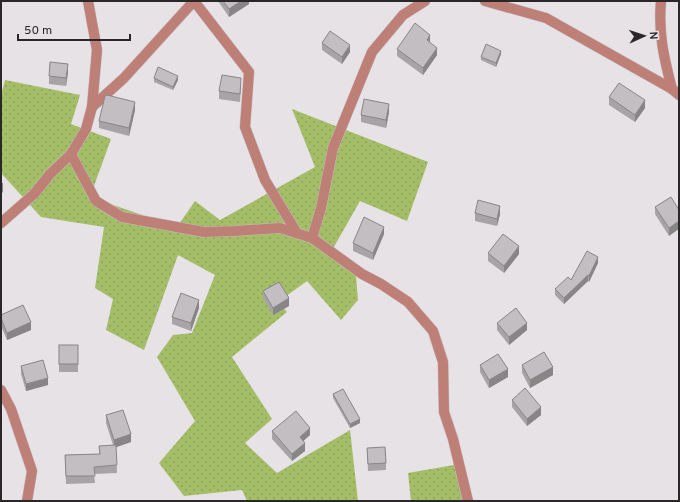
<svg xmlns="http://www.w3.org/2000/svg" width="680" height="502" viewBox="0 0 680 502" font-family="Overpass,sans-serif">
<defs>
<pattern id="grass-dots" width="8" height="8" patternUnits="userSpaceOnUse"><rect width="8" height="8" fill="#a4bd67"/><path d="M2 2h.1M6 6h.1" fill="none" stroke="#8da259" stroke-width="1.8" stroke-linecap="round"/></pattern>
</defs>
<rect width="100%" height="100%" fill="#e6e2e5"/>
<!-- grass -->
<g fill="url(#grass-dots)">
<polygon points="5,80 80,95 71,124 111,139 90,197 177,227 195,201 220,220 315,167 292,109 428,162 407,221 360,201 331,252 355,263 358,300 341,320 307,281 278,302 287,312 232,357 272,419 245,443 277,473 350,430 358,501 247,501 242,490 184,496 159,463 195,421 157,357 173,335 192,333 215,275 178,255 144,350 106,330 113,299 95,288 104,227 41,217 1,173 1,96"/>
<polygon points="454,465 466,501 411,501 408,473"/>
</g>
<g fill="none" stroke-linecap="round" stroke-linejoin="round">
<defs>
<g id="minor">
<polyline points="194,1 249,72 245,127 265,180 297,233"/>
<polyline points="485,1 546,18 672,89 679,95"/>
<path d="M661,1C658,33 664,58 672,89"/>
<polyline points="92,107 124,78 194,1"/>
<polyline points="71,154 96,201 122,217 204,232 235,231 280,228 312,238 362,274 381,284 408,302 433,331 443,362 444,412 453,439 468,501"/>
<polyline points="1,223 34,194 51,173 71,154 86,129 92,107 97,50 88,1"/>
<polyline points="312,238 321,208 333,148 372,52 403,15 425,1"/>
<polyline points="1,390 11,409 32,471 27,501"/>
</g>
</defs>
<!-- minor casing -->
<use href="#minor" stroke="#c4c0c3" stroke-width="11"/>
<!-- minor -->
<use href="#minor" stroke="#be7f77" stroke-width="10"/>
</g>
<!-- wall -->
<g fill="#a7a3a6">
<polygon points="218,1 249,1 249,4 229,17"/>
<polygon points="430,42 437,55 423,75 397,56 397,49"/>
<polygon points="322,43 350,52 342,64 322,50"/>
<polygon points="501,54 496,67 481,60 481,57"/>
<polygon points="68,72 66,86 49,84 49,76"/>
<polygon points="154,78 178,80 173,90 154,82"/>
<polygon points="241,86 240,102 219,99 219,91"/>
<polygon points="609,97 645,108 635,122 609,105"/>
<polygon points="135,110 129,136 99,128 99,121"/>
<polygon points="389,112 386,128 361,122 361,115"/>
<polygon points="671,197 669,236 655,214 655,207"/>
<polygon points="475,213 500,214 497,226 475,221"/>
<polygon points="384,234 373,260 353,251 353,243"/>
<polygon points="488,253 519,254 504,273 488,261"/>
<polygon points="598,263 589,282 588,281 564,304 555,295 555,289 571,280"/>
<polygon points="263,291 289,306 273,315 263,298"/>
<polygon points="199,308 191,331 172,324 172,317"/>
<polygon points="1,315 31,330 7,340 1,326"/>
<polygon points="497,323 527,330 509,345 497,330"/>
<rect x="59" y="345" width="19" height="27"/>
<polygon points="480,365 508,377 489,388 480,372"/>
<polygon points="522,365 553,375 530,388 522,373"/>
<polygon points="21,366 48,385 26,391 21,374"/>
<polygon points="333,394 360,423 350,428 333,398"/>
<polygon points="512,400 541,415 527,426 512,407"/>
<polygon points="106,415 131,442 116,447 117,473 94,474 95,483 66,484 65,455 99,454 99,446 113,445 106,423"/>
<polygon points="272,431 310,435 303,441 305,451 292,461 272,439"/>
<polygon points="367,448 386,463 386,470 368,471"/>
</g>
<!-- shaded-wall -->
<g fill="#888587">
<polygon points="241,1 249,1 249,4 229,17 229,9"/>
<polygon points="430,35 430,42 427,40"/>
<polygon points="350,45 350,52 342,64 342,57"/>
<polygon points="437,48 437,55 423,75 423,68"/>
<polygon points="501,51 501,54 496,67 496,63"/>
<polygon points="68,64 68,72 66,86 66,78"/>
<polygon points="178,76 178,80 173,90 173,87"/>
<polygon points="645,100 645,108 635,122 635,115"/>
<polygon points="135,102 135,110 129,136 129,128"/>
<polygon points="389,104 389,112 386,128 386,120"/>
<polygon points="3,184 3,192 1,194 1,187"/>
<polygon points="500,206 500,214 497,226 497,219"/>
<polygon points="679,221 679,229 669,236 669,228"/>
<polygon points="384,227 384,234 373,260 373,253"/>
<polygon points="519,246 519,254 504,273 504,266"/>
<polygon points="598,257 598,263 589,282 589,276"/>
<polygon points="588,275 588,281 564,304 564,298"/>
<polygon points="289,298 289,306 273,315 273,308"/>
<polygon points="199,300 199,308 191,331 191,323"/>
<polygon points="31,322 31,330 7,340 7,333"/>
<polygon points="527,323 527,330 509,345 509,337"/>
<polygon points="553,367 553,375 530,388 530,380"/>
<polygon points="508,369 508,377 489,388 489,380"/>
<polygon points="48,378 48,385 26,391 26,384"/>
<polygon points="541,407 541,415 527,426 527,419"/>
<polygon points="360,419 360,423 350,428 350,424"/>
<polygon points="310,428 310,435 300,444 300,437"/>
<polygon points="131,434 131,442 114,448 114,440"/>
<polygon points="305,443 305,451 292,461 292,454"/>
</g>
<!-- building -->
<g fill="#c2bec1" stroke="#888587">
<polygon points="223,1 241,1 229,9"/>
<polygon points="415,23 430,35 427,40 437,48 423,68 397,49"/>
<polygon points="330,31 350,45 342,57 322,43"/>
<polygon points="486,44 501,51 496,63 481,57"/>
<polygon points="50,62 68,64 66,78 49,76"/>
<polygon points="158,67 178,76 173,87 154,78"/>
<polygon points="222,75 241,78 240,94 219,91"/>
<polygon points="619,83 645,100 635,115 609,97"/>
<polygon points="107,95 135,102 129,128 99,121 105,96"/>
<polygon points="364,99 389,104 386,120 361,115"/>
<polygon points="1,182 3,184 1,187"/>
<polygon points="671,197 679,210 679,221 669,228 655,207"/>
<polygon points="478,200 500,206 497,219 475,213"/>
<polygon points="364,217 384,227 373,253 353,243"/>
<polygon points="503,234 519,246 504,266 488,253"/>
<polygon points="587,251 598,257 589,276 588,275 564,298 555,289 568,277 571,280"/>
<polygon points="279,282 289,298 273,308 263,291"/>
<polygon points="181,293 199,300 191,323 172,317"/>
<polygon points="23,305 31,322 7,333 1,318 1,315"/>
<polygon points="516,308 527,323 509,337 497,323"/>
<rect x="59" y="345" width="19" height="19"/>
<polygon points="544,352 553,367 530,380 522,365"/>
<polygon points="498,354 508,369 489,380 480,365"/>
<polygon points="43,360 48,378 26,384 21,366"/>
<polygon points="525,388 541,407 527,419 512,400"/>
<polygon points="343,389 360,419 350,424 333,394"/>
<polygon points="123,410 131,434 114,440 106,415"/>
<polygon points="296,411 310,428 300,437 305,443 292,454 272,431"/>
<polygon points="116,445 117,465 94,467 95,476 66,476 65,455 100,454 99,446"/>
<polygon points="385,447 386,463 368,464 367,448"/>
</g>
<!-- border -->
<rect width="680" height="502" fill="none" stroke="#292728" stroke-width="4"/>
<!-- north arrow -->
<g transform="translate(644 36) rotate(87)" stroke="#e6e2e5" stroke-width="3" paint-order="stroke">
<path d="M0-3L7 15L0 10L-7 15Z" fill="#292728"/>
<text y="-6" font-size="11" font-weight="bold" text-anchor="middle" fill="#292728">N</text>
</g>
<!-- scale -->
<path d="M18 34v6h112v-6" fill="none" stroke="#292728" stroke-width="2"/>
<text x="24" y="34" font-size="12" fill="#292728" stroke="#e6e2e5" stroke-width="3" paint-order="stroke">50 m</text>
</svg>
